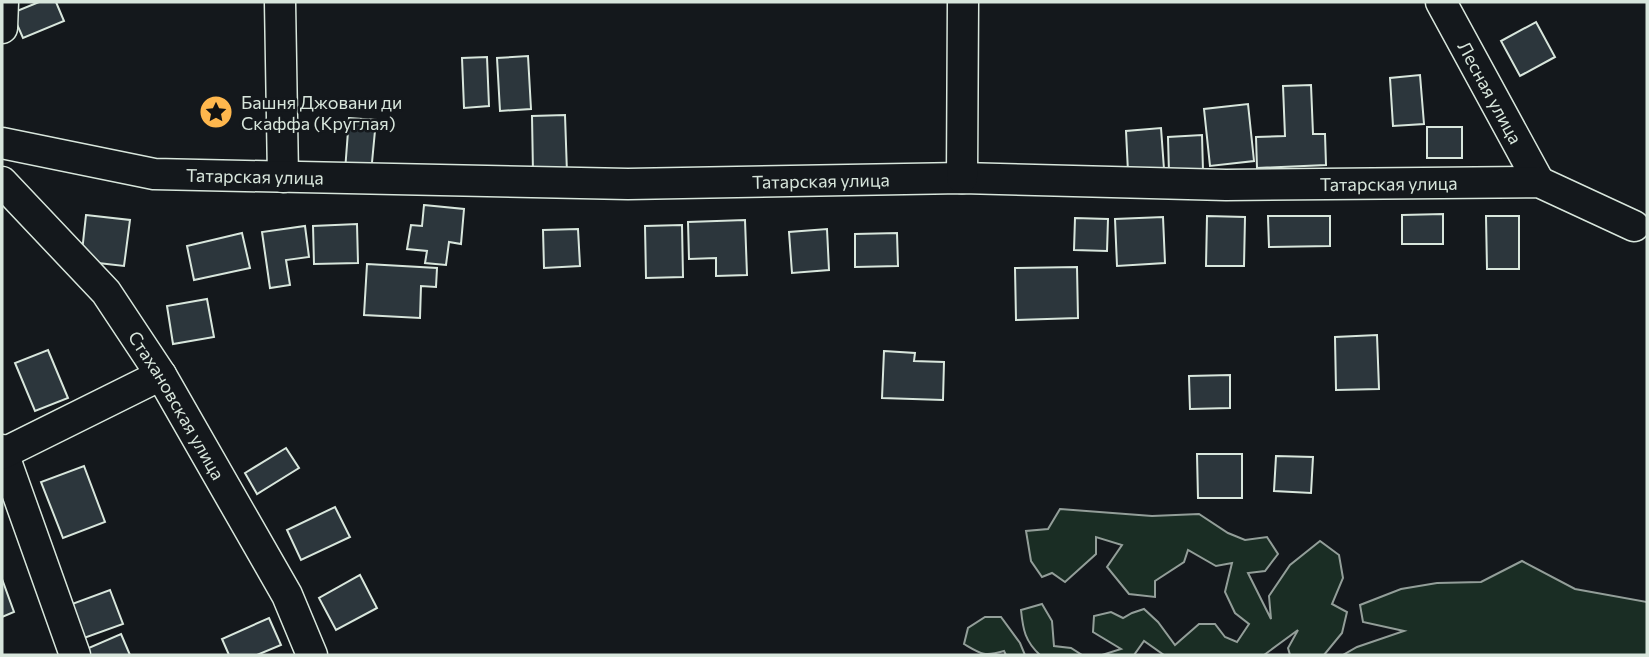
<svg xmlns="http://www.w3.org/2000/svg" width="1649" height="657" viewBox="0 0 1649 657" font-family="Commissioner,sans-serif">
<rect width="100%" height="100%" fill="#14181c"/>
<!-- green -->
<g fill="#1a2d24" stroke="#939e99" stroke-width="2">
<polygon points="1060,509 1152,516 1199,514 1228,533 1245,540 1267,537 1278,554 1265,571 1248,573 1271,619 1269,596 1290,565 1320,541 1339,555 1343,578 1332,604 1347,612 1342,633 1324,655 1290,655 1288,648 1298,630 1264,655 1164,655 1144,641 1134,655 1102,655 1121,649 1093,632 1094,616 1111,612 1123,618 1132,613 1144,609 1158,622 1175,645 1199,624 1215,624 1225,637 1237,642 1249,624 1235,613 1225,592 1232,563 1216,566 1188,550 1184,562 1155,581 1155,597 1129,594 1107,567 1122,545 1096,537 1096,554 1065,582 1052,573 1042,577 1031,561 1026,531 1048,529"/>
<polygon points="1522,561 1575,589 1647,602 1647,655 1343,655 1357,647 1404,631 1363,622 1360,605 1401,589 1437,583 1481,582"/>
<path d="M1042,604L1052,621L1054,646L1071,648L1082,655H1040C1025,641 1023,630 1021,610Z"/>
<path d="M985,617H1001L1020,643L1025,655H1006L1004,651C984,657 981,654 964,644L968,628Z"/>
</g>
<!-- building -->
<g fill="#2c363c" stroke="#d8e6dc" stroke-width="2">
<polygon points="39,2 56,2 64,21 23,38 12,13"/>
<polygon points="1536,22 1555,57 1520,76 1501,41"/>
<polygon points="528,56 531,109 500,111 497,58"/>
<polygon points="487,57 489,106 464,108 462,58"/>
<polygon points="1420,75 1424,124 1393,126 1390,78"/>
<polygon points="1311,85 1313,134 1325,134 1326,165 1257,168 1256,137 1285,136 1283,86"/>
<polygon points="1248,104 1254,161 1210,166 1204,109"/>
<polygon points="565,115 567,173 533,173 532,116"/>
<polygon points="349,118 376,120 371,173 345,171"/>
<rect x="1427" y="127" width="35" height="31"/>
<polygon points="1161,128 1164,169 1128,172 1126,131"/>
<polygon points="1202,135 1203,171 1169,173 1168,137"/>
<polygon points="424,205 464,209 461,244 449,242 446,265 425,263 427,251 407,249 411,225 422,226"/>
<polygon points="1443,214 1443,244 1402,244 1402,215"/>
<polygon points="86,215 130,220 124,266 81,261"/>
<polygon points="1207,216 1245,217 1244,266 1206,266"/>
<polygon points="1268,216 1330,216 1330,246 1269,247"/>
<polygon points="1486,216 1519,216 1519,269 1487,269"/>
<polygon points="1163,217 1165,263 1117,266 1115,219"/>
<polygon points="1075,218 1108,219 1107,251 1074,250"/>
<polygon points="745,220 747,275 716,276 716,258 689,259 688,222"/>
<polygon points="357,224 358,263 314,264 313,226"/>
<polygon points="682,225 683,277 646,278 645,226"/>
<polygon points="305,226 309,257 286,260 290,285 270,288 262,232"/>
<polygon points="578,229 580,266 544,268 543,230"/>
<polygon points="827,229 829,270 792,273 789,232"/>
<polygon points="242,233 250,268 194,280 187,246"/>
<polygon points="897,233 898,266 855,267 855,234"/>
<polygon points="367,264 437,268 436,287 421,286 420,318 364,315"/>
<polygon points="1077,267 1078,318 1016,320 1015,268"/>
<polygon points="207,299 214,337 173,344 167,306"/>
<polygon points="1377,335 1379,389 1336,390 1335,337"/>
<polygon points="48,350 68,398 35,411 15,363"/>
<polygon points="884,351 915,353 914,361 944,362 943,400 882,398"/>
<polygon points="1230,375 1230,408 1190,409 1189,376"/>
<polygon points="286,448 299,468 257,494 245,473"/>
<polygon points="1197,454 1242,454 1242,498 1198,498"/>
<polygon points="1276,456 1313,457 1311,493 1274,491"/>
<polygon points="84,466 105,522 63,538 41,482"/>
<polygon points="335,507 350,537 301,560 287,530"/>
<polygon points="360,575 377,608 336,630 319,598"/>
<polygon points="2,579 14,612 2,617"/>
<polygon points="110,590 123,624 84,638 72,604"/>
<polygon points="269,618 281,645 257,655 229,655 222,639"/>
<polygon points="121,634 130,655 86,655 84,650"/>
</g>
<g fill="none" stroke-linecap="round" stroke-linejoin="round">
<defs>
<g id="minor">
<polyline points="280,2 283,177"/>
<path id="s1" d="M1441,2L1539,182"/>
<polyline points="2,28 3,2"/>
<path id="s2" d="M2,143L154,174L628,184L962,178L1226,185L1539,182L1634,226"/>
<polyline points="962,178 963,2"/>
<path id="s3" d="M2,182L106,292L161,375L287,595L312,655"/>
<polyline points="2,450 75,655"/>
<polyline points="2,454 161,375"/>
</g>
</defs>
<!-- minor casing -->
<use href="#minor" stroke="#d8e6dc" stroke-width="33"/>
<!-- minor -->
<use href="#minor" stroke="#14181c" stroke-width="30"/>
</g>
<!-- icons -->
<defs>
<symbol id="sight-disc" viewBox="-11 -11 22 22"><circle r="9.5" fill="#ffb74d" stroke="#14181c"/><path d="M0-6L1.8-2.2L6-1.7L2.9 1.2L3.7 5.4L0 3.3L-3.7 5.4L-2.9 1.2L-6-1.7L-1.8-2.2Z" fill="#111"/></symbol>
</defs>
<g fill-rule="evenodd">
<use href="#sight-disc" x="197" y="93" width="38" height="38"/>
</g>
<g text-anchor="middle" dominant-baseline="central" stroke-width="5" stroke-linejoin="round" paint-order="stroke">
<!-- street labels -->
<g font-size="18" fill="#d8e6dc" stroke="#14181c">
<text stroke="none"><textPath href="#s1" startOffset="103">Лесная улица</textPath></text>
<text stroke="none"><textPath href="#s2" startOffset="256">Татарская улица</textPath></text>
<text stroke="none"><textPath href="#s2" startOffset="822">Татарская улица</textPath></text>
<text stroke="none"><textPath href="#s2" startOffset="1390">Татарская улица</textPath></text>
<text stroke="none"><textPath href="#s3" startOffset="285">Стахановская улица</textPath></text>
</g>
<!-- poi labels -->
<g font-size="18" fill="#d8e6dc" stroke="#14181c" text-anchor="start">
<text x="241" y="102">Башня Джовани ди<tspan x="241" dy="21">Скаффа (Круглая)</tspan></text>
</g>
</g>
<!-- border -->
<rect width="1649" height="657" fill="none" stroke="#d8e6dc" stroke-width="7"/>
</svg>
